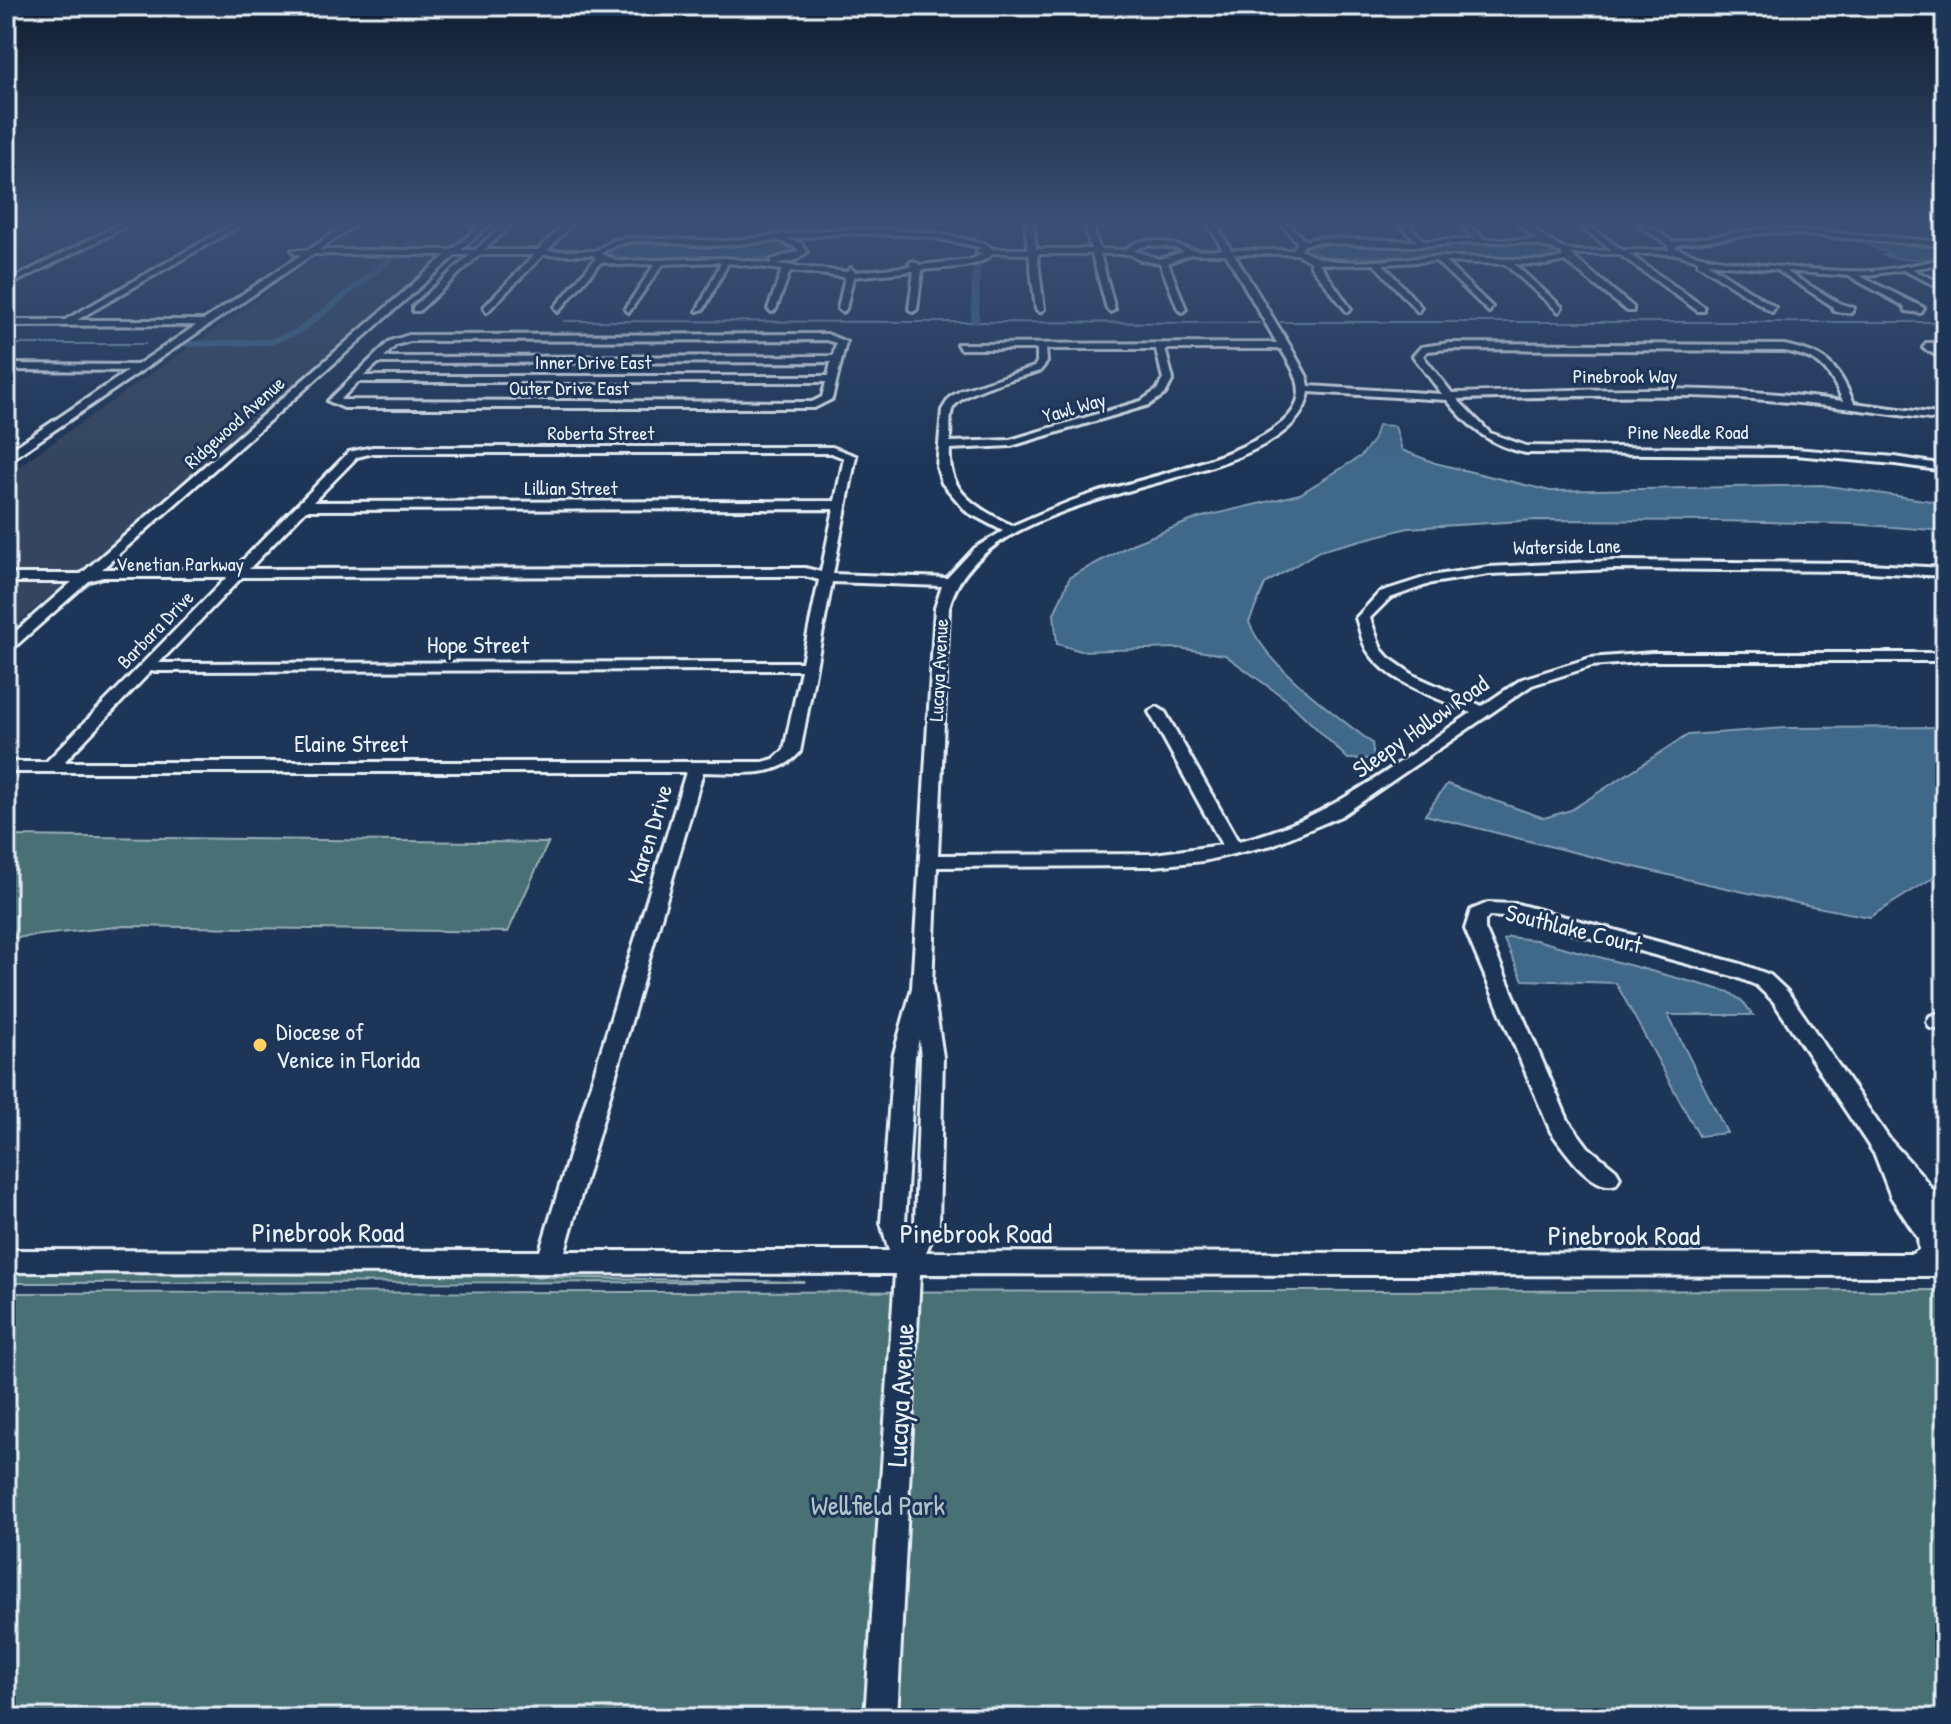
<svg xmlns="http://www.w3.org/2000/svg" width="1951" height="1724" viewBox="0 0 1951 1724" font-family="'Patrick Hand',sans-serif">
<rect width="100%" height="100%" fill="#1d3557"/>
<filter id="ink" filterUnits="userSpaceOnUse"><feTurbulence type="fractalNoise" baseFrequency=".0125" numOctaves="2"/><feDisplacementMap in="SourceGraphic" scale="16" xChannelSelector="R" yChannelSelector="G"/><feConvolveMatrix kernelMatrix="1 2 1 2 8 2 1 2 1" color-interpolation-filters="sRGB"/></filter>
<g filter="url(#ink)">
<!-- built -->
<polygon fill="#34455f" points="365,224 487,224 342,345 266,416 6,633 6,475"/>
<!-- green -->
<g fill="#497074" stroke="#98b0b6" stroke-width="2">
<polygon points="6,836 11,836 548,843 508,932 125,926 14,938 6,924"/>
<polygon points="6,1273 390,1274 805,1282 6,1283"/>
<polygon points="1945,1290 1945,1718 6,1718 6,1293"/>
</g>
<!-- water -->
<g fill="#406788" stroke="#839eb5" stroke-width="2">
<path d="M1872,243L1945,247V256C1923,259 1903,262 1882,255H1893L1865,244Z"/>
<polygon points="641,244 698,247 771,244 791,249 788,255 764,259 697,256 634,259 609,254 617,247"/>
<polygon points="1330,244 1426,247 1525,244 1548,249 1553,254 1539,258 1434,255 1338,258 1321,256 1309,249"/>
<path d="M1378,425L1395,426L1402,450L1435,463L1550,491L1822,485L1945,503V531L1852,524L1716,521L1537,520L1408,528L1319,551L1265,584L1249,622C1265,665 1335,714 1372,743L1374,759H1348L1287,700L1225,655L1178,648L1081,651L1057,644L1054,614L1070,577L1132,544L1198,518L1300,494L1361,456L1374,439Z"/>
<path d="M1945,727V862L1931,879L1870,917C1720,890 1572,852 1425,815L1447,784L1544,818L1571,810L1688,735L1786,728Z"/>
<polygon points="1509,937 1536,940 1729,992 1743,1002 1753,1015 1668,1015 1727,1133 1699,1136 1616,983 1523,980 1504,940"/>
</g>
<g fill="none" stroke-linecap="round" stroke-linejoin="round">
<!-- stream -->
<g stroke="#839eb5" stroke-width="2">
<polyline points="564,321 1259,323"/>
<polyline points="1281,322 1945,322"/>
<polyline points="6,344 145,344"/>
</g>
<!-- canal -->
<g fill="#406788" fill-rule="evenodd">
<polygon points="431,224 440,224 302,333 270,345 186,347 181,344 186,341 269,339 296,329"/>
<polygon points="972,224 980,224 979,240 972,238"/>
<polygon points="976,264 980,266 979,321 975,324 971,321 972,266"/>
</g>
<defs>
<g id="minor">
<polygon points="7,224 17,224 6,229"/>
<polygon points="121,224 131,224 6,287 6,282"/>
<polygon points="234,224 243,224 77,320 206,320 209,325 6,326 6,320 65,320"/>
<path d="M482,224H490L461,250H475L504,224H512L484,250H538L564,224H572L547,251H595L612,241L626,238L726,241L827,230L878,229L946,235L985,244L993,249H1028L1025,224H1033L1036,249H1091L1084,224H1092L1099,249L1126,250C1140,232 1172,244 1190,249C1199,252 1213,250 1223,250L1208,224H1216L1231,250H1292L1298,243L1281,224H1289L1304,240L1319,238L1416,241L1399,224H1407L1424,241L1475,239L1459,224H1467L1484,239L1537,240L1518,224C1535,224 1548,244 1565,249C1579,253 1598,250 1612,250L1577,224H1586L1622,250H1669L1668,245L1637,224H1646L1673,242L1770,228L1945,242V246L1770,232L1680,244L1675,247C1698,263 1839,273 1871,271C1896,269 1921,263 1945,259V263L1912,269L1945,285V290L1903,270L1860,276L1924,308L1921,313L1906,311L1904,306L1849,276L1785,271L1839,303L1854,308L1851,313L1834,311L1832,306L1777,270L1707,263L1775,307L1772,312L1698,264V260L1676,254H1629L1704,307V311H1698L1619,254H1570L1633,307V311H1627L1565,261L1545,265L1514,264L1562,307L1559,312L1505,264L1445,262L1492,307L1489,312L1436,261L1383,264L1421,307L1418,312L1374,264L1339,265L1319,263L1351,309L1347,312L1311,266V262L1297,254H1234L1290,346L1307,377L1309,386L1442,394L1413,356L1421,347L1449,343L1784,345C1827,354 1836,363 1854,403L1945,415V421C1876,412 1808,402 1738,398C1645,393 1551,397 1457,399L1490,433L1526,446L1795,449L1895,457L1945,465V471L1895,464L1795,455L1526,453C1489,445 1470,428 1447,400L1309,392C1293,498 982,472 949,608L938,855L1154,854L1222,845L1149,712L1157,707L1165,712L1238,841C1326,822 1398,762 1471,713C1438,697 1392,685 1369,653C1362,644 1360,629 1356,618L1380,592L1430,576L1489,567L1615,561L1850,563L1945,568V576L1850,571L1615,569L1489,574L1432,583L1390,598L1370,618L1381,649L1389,658L1415,676L1482,706L1522,679L1590,658L1652,653H1945V661H1652L1592,666L1532,685L1341,816L1272,845L1203,861L1154,866L937,867L932,985L943,1057L939,1223L926,1252L1912,1254L1919,1250L1918,1238L1891,1197L1875,1155L1773,1001L1756,985L1736,977L1517,918L1489,916L1485,921V929L1568,1120L1588,1147L1616,1170L1620,1177L1616,1184C1592,1193 1564,1149 1551,1132L1465,929L1471,910L1488,903L1517,904L1741,964L1770,975L1787,991L1890,1140L1920,1173L1945,1207V1237L1942,1236L1945,1276L920,1274L897,1718H865L895,1274L6,1272V1250L540,1251L686,772H6V762H46L227,577H103L89,581L11,650L6,651V640L72,582H6V574H81L446,255L295,254L292,250H452ZM847,233L924,236L979,247L982,249H977V253H985L970,260L920,265L913,261L909,263L912,266L855,272L851,268L846,272L775,264L796,260L807,252L801,243L786,239ZM777,240L795,247L799,251L771,260V264L726,258L619,261L601,254C628,230 676,246 709,246C732,245 755,243 777,240ZM1319,242C1348,244 1378,246 1407,246C1458,247 1514,232 1562,253V257L1545,261C1510,259 1475,257 1440,257C1400,256 1335,272 1301,250L1304,245ZM1148,245L1176,248L1184,252L1159,259L1133,250ZM993,253L1029,254L1036,309L1040,312L1044,309L1037,254H1092L1107,309L1111,312L1115,309L1100,254H1129L1140,260L1160,263L1178,309L1182,312L1186,309L1168,263L1191,254H1226L1277,343L957,344L960,349H1037V362L1034,367L962,390L950,397L942,410L937,467L942,483L967,512L1003,531L975,548L947,578L833,574L856,456L832,447H373L349,452L234,569H102L456,255H470L413,307V311H419L479,255H534L484,307L487,312L543,255H593L596,258L555,307L558,312L601,262L619,265L655,264L625,309L629,312L663,264L718,262L721,263L697,311L704,309L728,263L782,270L768,309L772,312L776,309L790,271L845,277L838,309L842,312L846,309L853,277L914,271L909,309L913,312L917,309L922,270C942,267 979,270 993,253ZM1046,349H1156L1163,379L1157,390L1141,401L1010,440L950,442C951,433 949,419 952,410C959,391 1021,377 1040,371L1047,362ZM1165,349H1281C1291,366 1305,384 1296,405C1276,452 1134,480 1086,496C1061,504 1037,515 1012,526C977,507 947,494 950,449L1011,446L1149,405L1165,394L1173,379ZM1449,349L1784,351C1821,358 1828,368 1843,401C1715,383 1582,390 1452,393L1423,356L1427,351ZM373,453H831L844,458L835,501L313,502L357,457ZM834,509L821,572L805,568L249,569L306,510ZM805,576L819,580L802,662L159,663L242,577ZM832,582L942,586L935,608L912,988L893,1057L881,1223L889,1251H565L703,772C736,772 777,780 800,752ZM801,670L784,750L774,759L763,762H64L151,671ZM919,1039L921,1057L915,1223L908,1236L905,1223L915,1057Z"/>
<polygon points="1933,224 1945,225 1945,230 1934,226"/>
<path d="M827,334L846,342L832,399L814,408H344L328,401L390,341L409,335ZM826,340L836,343L833,356L384,357L396,345L410,341ZM831,362L828,376H364L378,363ZM358,382H826L822,397L812,402L340,400Z"/>
<polygon points="1926,343 1945,343 1945,349 1938,349 1945,353 1945,360 1923,348"/>
<polygon points="6,364 140,365 145,368 140,371 6,370"/>
<polygon points="1937,1014 1945,1014 1945,1030 1930,1028 1927,1022 1930,1016"/>
</g>
<polygon id="major" points="347,224 357,224 6,463 6,453"/>
</defs>
<!-- minor casing -->
<use href="#minor" stroke="#e8f1f8" stroke-width="6"/>
<!-- major casing -->
<use href="#major" stroke="#e8f1f8" stroke-width="6"/>
<!-- minor -->
<use href="#minor" fill="#1d3557" fill-rule="evenodd"/>
<!-- major -->
<use href="#major" fill="#1d3557" fill-rule="evenodd"/>
</g>
</g>
<!-- sky -->
<linearGradient id="sky" x2="0" y2="1"><stop stop-color="#101d30"/><stop offset="0.48" stop-color="#3a5174"/><stop offset="1" stop-color="#3a5174" stop-opacity="0"/></linearGradient>
<rect width="1951" height="465" fill="url(#sky)"/>
<!-- markers -->
<circle fill="#ffd166" stroke="#1d3557" stroke-width="3" cx="260" cy="1045" r="8"/>
<g text-anchor="middle" dominant-baseline="central" stroke-width="6" stroke-linejoin="round" paint-order="stroke">
<!-- far-street labels -->
<g font-size="20" fill="#e8f1f8" stroke="#1d3557">
<text x="593" y="361">Inner Drive East</text>
<text x="1625" y="375">Pinebrook Way</text>
<text x="569" y="387">Outer Drive East</text>
<text transform="translate(1074 407) rotate(-16)">Yawl Way</text>
<text transform="translate(234 422) rotate(-42)">Ridgewood Avenue</text>
<text x="1688" y="431">Pine Needle Road</text>
<text x="601" y="432">Roberta Street</text>
<text x="571" y="487">Lillian Street</text>
<text transform="translate(1567 546) rotate(-1)">Waterside Lane</text>
<text x="180" y="563">Venetian Parkway</text>
<text transform="translate(155 629) rotate(-46)">Barbara Drive</text>
<text transform="translate(938 670) rotate(-87)">Lucaya Avenue</text>
</g>
<!-- street labels -->
<g font-size="24" fill="#e8f1f8" stroke="#1d3557">
<text x="478" y="644">Hope Street</text>
<text transform="translate(1420 726) rotate(-35)">Sleepy Hollow Road</text>
<text x="351" y="743">Elaine Street</text>
<text transform="translate(649 834) rotate(-73)">Karen Drive</text>
<text transform="translate(1574 928) rotate(14)">Southlake Court</text>
</g>
<!-- poi labels -->
<g font-size="24" fill="#e8f1f8" stroke="#1d3557" text-anchor="start">
<text x="276" y="1031">Diocese of<tspan x="276" dy="28">Venice in Florida</tspan></text>
</g>
<!-- near-street labels -->
<g font-size="28" fill="#e8f1f8" stroke="#1d3557">
<text x="328" y="1232">Pinebrook Road</text>
<text x="976" y="1233">Pinebrook Road</text>
<text x="1624" y="1235">Pinebrook Road</text>
<text transform="translate(900 1395) rotate(-87)">Lucaya Avenue</text>
</g>
<!-- near-park labels -->
<g font-size="28" fill="#b0c4ca" stroke="#1d3557">
<text x="878" y="1505">Wellfield Park</text>
</g>
</g>
<!-- margin -->
<rect width="1951" height="1724" fill="none" stroke="#1d3557" stroke-width="32"/>
<rect x="16" y="16" width="1919" height="1692" fill="none" stroke="#e8f1f8" stroke-width="3" filter="url(#ink)"/>
</svg>
